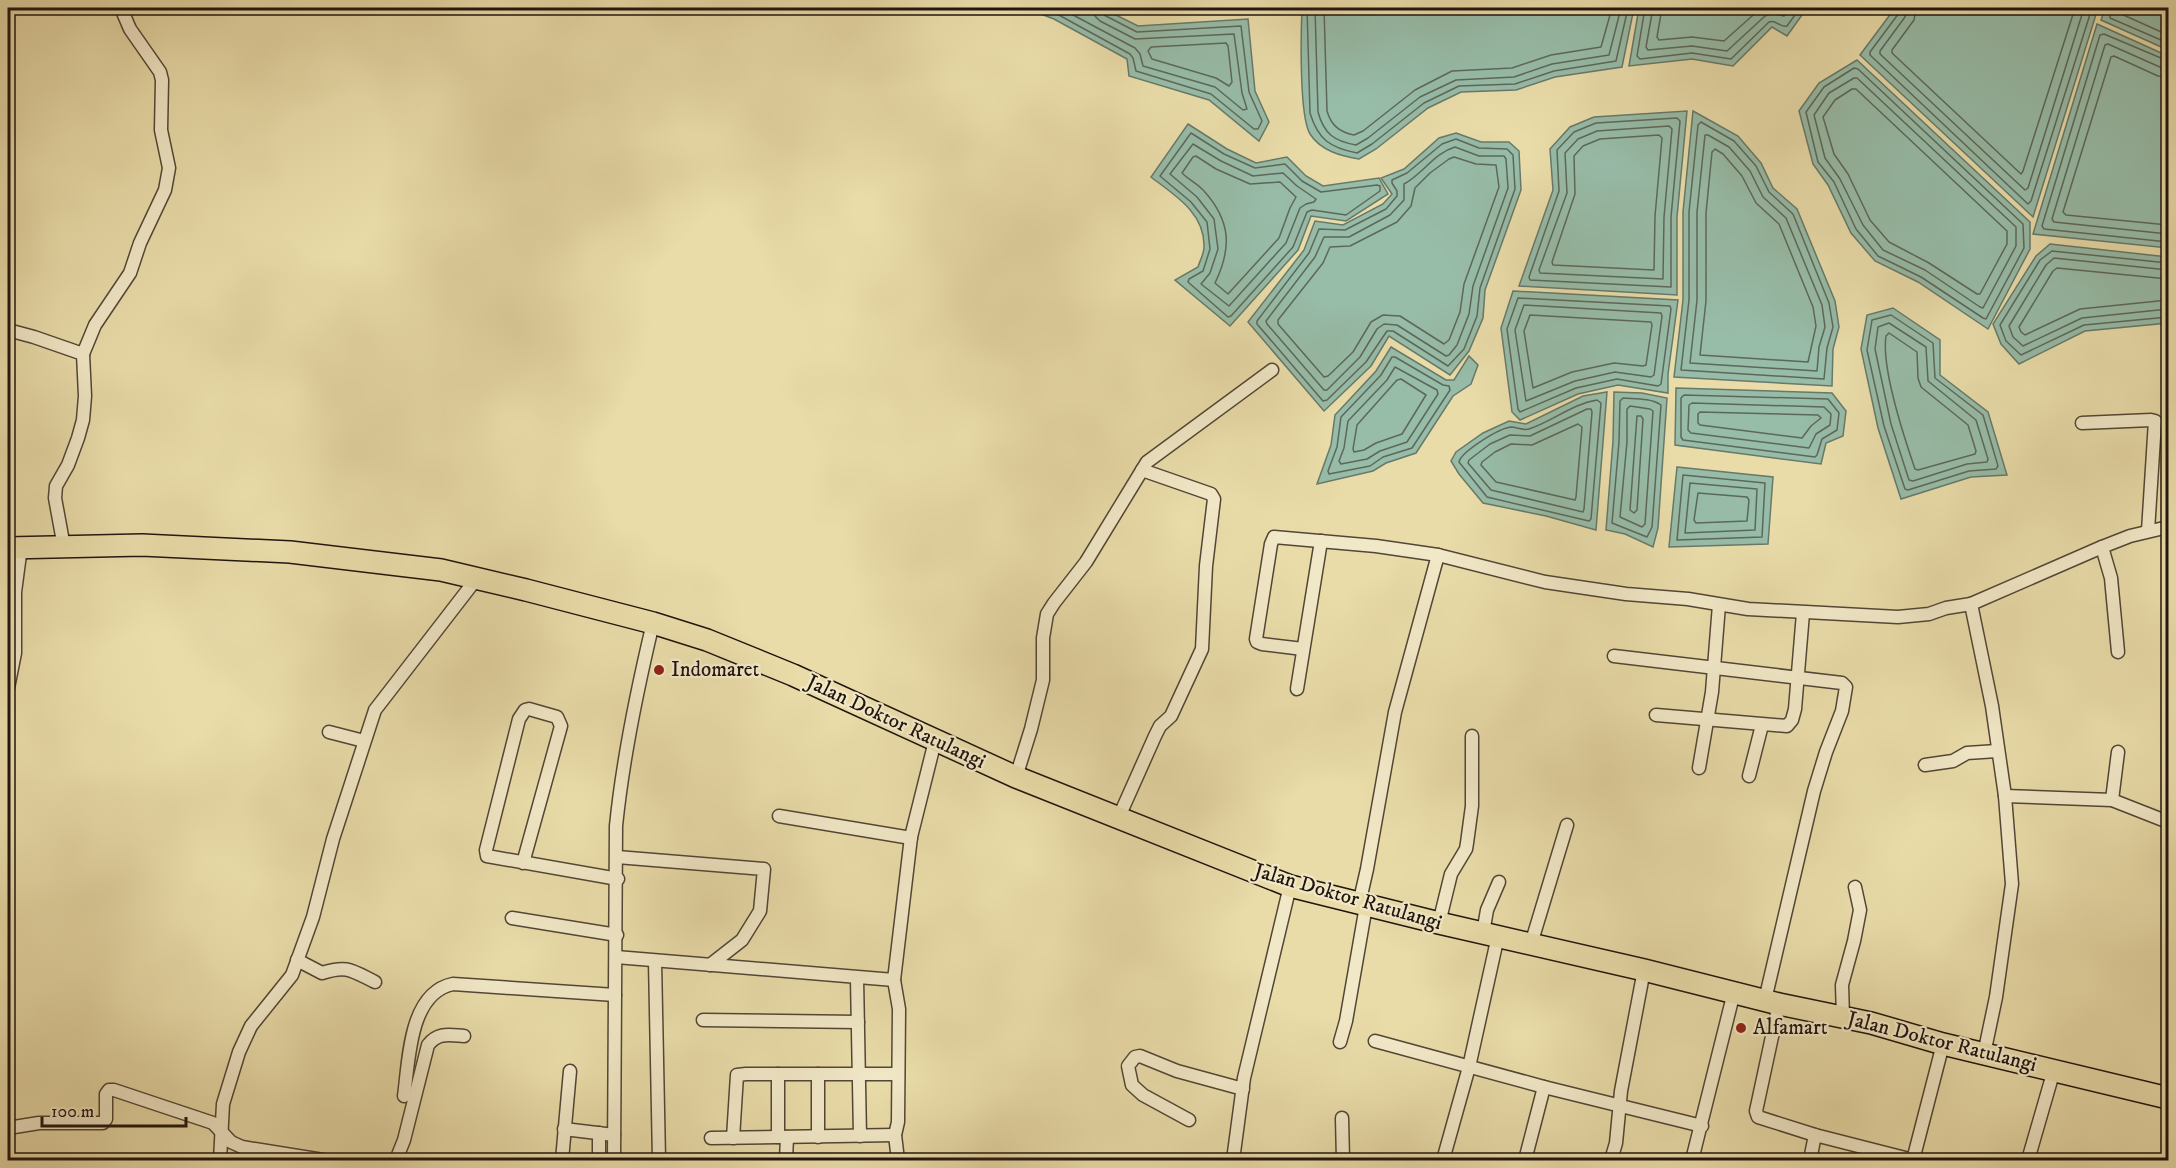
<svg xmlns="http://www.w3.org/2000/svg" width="2176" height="1168" viewBox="0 0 2176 1168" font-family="'IM FELL DW Pica',serif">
<rect width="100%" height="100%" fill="#e9dca9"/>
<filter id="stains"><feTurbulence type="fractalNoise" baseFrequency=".00333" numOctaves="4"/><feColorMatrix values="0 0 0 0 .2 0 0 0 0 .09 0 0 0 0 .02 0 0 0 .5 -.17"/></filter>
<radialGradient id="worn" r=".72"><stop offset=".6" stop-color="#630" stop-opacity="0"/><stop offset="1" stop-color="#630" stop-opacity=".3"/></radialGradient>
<!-- water -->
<g fill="#97bca8" stroke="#67796a" stroke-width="1.5">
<polygon points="1025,8 1102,8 1138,26 1248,19 1255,91 1269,122 1259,141 1209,100 1129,76 1127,59 1054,19"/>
<polygon points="1121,8 1250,8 1250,9 1158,14 1131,14"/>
<path d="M1302,8H1634L1622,67L1555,77L1516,90L1461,92L1428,108L1376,149L1359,159C1341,156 1321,151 1310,134C1299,116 1301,32 1302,8Z"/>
<polygon points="1639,8 1807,8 1787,36 1772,27 1733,66 1692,59 1629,66"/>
<polygon points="1895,8 2098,8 2033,217 1860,55"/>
<polygon points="2105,8 2168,8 2168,50 2101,20"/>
<polygon points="2097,24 2168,56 2168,248 2033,234"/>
<polygon points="1857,60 2030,222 2030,249 1988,329 1918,282 1875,261 1851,233 1828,185 1813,164 1799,111 1819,83"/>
<polygon points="1687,111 1677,217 1677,295 1519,286 1553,190 1550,149 1570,127 1594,117"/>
<polygon points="1693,111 1738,136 1761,163 1773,188 1797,209 1835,301 1839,327 1833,349 1832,386 1674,377 1683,300 1683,212"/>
<path d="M1188,124L1227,149L1256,163L1287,157L1306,176L1323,186L1379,178L1388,194L1346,221L1311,216L1298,250L1230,326L1175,280L1198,267C1200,260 1205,252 1204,245C1204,212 1174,195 1151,177Z"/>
<polygon points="1456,133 1481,142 1509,142 1519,151 1521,190 1485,290 1483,318 1469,351 1450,375 1389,336 1371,366 1324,411 1248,322 1304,250 1315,221 1343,225 1383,204 1392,194 1381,178 1404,169 1439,138"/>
<polygon points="2050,244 2168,257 2168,323 2085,331 2019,364 2001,344 1993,324 2036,256"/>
<polygon points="1513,291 1678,300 1668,374 1668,393 1618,385 1578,394 1520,420 1512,412 1501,328"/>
<polygon points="1893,308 1940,340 1940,375 1988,412 2007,475 1971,477 1901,499 1878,428 1861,349 1867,315"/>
<polygon points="1391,347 1446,380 1454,380 1469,356 1478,365 1471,384 1453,396 1416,453 1386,463 1373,471 1317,484 1331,445 1335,415 1376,371"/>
<polygon points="1676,388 1832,393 1846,411 1843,436 1826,443 1821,464 1675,445"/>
<polygon points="1607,392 1596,530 1546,516 1483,503 1459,474 1451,461 1456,452 1483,433 1509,421 1526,424 1583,396"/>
<polygon points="1614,392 1642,393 1667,398 1658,528 1653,547 1625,534 1606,530 1613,441"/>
<polygon points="1677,467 1773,477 1768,544 1669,547"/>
</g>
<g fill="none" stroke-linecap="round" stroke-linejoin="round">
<!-- shore -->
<g stroke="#5c685b" stroke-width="1.5">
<polyline points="1041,8 1057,14 1130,54 1133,58 1136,71 1211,94 1254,129 1258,129 1262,121 1249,92 1241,26 1137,32 1104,15 1101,8"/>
<polyline points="1060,8 1135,48 1140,54 1143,66 1215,87 1243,110 1247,109 1242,93 1234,34 1135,39 1100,21 1095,16 1093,8"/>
<path d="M1307,8L1310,113C1318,140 1331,148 1357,153L1372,144L1424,103L1459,86L1515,84L1554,71L1616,61L1628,8"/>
<path d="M1315,8L1318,112C1324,134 1334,141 1356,145L1368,138L1420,97L1456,80L1514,77L1552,64L1609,55L1621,8"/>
<path d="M1324,8L1327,111C1331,125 1339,132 1354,135L1363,131L1415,90L1452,71L1512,68L1551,55L1601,47L1612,8"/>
<path d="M1645,8L1637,56L1640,59L1692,53L1731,59L1769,22C1776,19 1780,28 1787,26L1800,8"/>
<polyline points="1653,8 1646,47 1648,50 1692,46 1727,51 1765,16 1773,13 1784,16 1791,8"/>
<polyline points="1662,8 1657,37 1659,40 1692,37 1724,41 1761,8"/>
<polyline points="1900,8 1899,13 1870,52 1870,55 2028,204 2031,201 2092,8"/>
<polyline points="1907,8 1905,17 1880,51 1880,54 2025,190 2028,188 2084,8"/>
<polyline points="1916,8 1914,20 1892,50 1892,53 2021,174 2023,171 2075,8"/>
<polyline points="2110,8 2110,18 2168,43"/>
<polyline points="2118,8 2119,13 2168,35"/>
<polygon points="1226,43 1228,46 1232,82 1229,86 1216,78 1152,59 1148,51 1151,47"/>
<polyline points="2168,61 2104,34 2100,35 2042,226 2044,229 2168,242"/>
<polygon points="1854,68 1858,69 2023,224 2024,248 1986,319 1983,318 1921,277 1878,256 1856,229 1834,182 1818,162 1806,112 1824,87"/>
<polyline points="2168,68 2162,68 2108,44 2105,45 2052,219 2054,222 2168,234"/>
<polyline points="2168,77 2158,76 2114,56 2111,57 2063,212 2066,215 2168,225"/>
<polygon points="1854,78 1857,78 2016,227 2016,246 1983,308 1980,307 1925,270 1883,250 1863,225 1840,179 1825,158 1814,115 1829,93"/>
<polygon points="1852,89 1856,89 2007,231 2007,244 1980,294 1977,294 1929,263 1889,242 1870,220 1848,174 1834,154 1823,117 1835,100"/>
<polygon points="1677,118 1680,121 1671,217 1671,287 1530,280 1529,277 1559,191 1557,150 1574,132 1596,123"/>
<polygon points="1701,122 1734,141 1756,166 1769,192 1793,214 1829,303 1833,327 1827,348 1824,379 1681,370 1689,300 1689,212 1698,125"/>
<polygon points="1669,126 1672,129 1664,217 1663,279 1540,273 1539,270 1567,193 1565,153 1578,139 1597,131"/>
<polygon points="1191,133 1224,154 1255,168 1285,164 1302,181 1321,192 1377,185 1380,186 1380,191 1346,215 1312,210 1307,212 1293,247 1231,316 1228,317 1188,282 1189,279 1203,271 1210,249 1207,222 1191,202 1160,176"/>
<polygon points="1659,135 1662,138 1655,216 1654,270 1553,265 1552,262 1575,194 1574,156 1583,146 1600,139"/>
<polygon points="1705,135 1708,135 1729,147 1750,171 1763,197 1786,218 1822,305 1825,327 1819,347 1817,371 1690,363 1697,300 1697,212"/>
<polygon points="1456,139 1479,148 1507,149 1513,155 1515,189 1480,288 1477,316 1464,349 1448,366 1393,331 1387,331 1366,362 1327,400 1323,401 1257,324 1257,321 1309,253 1319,229 1345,230 1386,209 1397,196 1397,191 1392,183 1392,180 1407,173 1442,144"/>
<polygon points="1193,144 1221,161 1253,176 1283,173 1297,186 1316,199 1314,202 1306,204 1300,208 1286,243 1229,306 1201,284 1210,273 1218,249 1214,219 1197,197 1170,174"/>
<path d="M1455,147L1479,156H1504L1506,159L1508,188L1473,286L1469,314L1457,345L1449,355L1446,356L1397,325L1384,324L1377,329L1360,357L1327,390H1324L1267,324L1266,321L1315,257L1324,237H1349L1390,215L1404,200V184C1423,174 1434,153 1455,147Z"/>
<polygon points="1715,149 1723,154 1742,176 1756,203 1779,224 1813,307 1816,326 1808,362 1700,355 1706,301 1706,213 1712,152"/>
<path d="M1196,156L1216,169L1250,184L1280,182L1296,197L1290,208L1279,238L1228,294L1215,283C1232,248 1231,221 1204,191C1198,184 1189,180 1182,173L1193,157Z"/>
<polygon points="1454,157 1476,164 1496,165 1499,187 1464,284 1460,312 1449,340 1444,344 1400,316 1383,315 1371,322 1353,352 1328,376 1324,377 1278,324 1278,320 1323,263 1330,247 1350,246 1397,222 1411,206 1415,188 1430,173 1449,159"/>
<polyline points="2168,263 2052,251 2040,260 2000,325 2006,341 2021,355 2084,325 2168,317"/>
<polyline points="2168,270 2054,258 2046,265 2009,326 2013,337 2023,346 2082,318 2168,309"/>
<polyline points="2168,279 2057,268 2053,271 2019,327 2021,332 2025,335 2080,309 2168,300"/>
<polygon points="1518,298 1670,306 1671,309 1661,384 1658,386 1617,379 1576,388 1520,412 1518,409 1507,329"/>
<polygon points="1524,305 1661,313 1662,316 1654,375 1651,377 1615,372 1575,381 1526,401 1515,330"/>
<polygon points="1530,315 1651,322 1652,325 1646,365 1643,366 1614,363 1572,372 1533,388 1524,331"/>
<polygon points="1891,315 1933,343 1935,378 1983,415 1998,466 1996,469 1969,471 1908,490 1905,489 1884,426 1867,350 1872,320"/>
<polygon points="1889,323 1926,347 1928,381 1976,420 1988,459 1987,462 1967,464 1913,481 1909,480 1891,424 1875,349 1878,327"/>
<path d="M1889,333L1917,352L1918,378L1921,387L1968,425L1976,451L1975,454L1918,470L1915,469C1904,437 1881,368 1886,336Z"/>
<polygon points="1392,357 1395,357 1443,385 1449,386 1450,390 1412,448 1383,457 1370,466 1329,474 1328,471 1337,447 1341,417 1381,375"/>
<polygon points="1395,367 1437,390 1438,394 1407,442 1380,451 1367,459 1341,464 1339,461 1344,448 1348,421 1387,380"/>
<polygon points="1401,379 1426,395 1402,434 1376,443 1364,450 1354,452 1353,449 1357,425 1397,380"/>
<polygon points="1684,395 1828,399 1839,413 1837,430 1822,439 1817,455 1815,457 1683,440 1681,437 1681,398"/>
<path d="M1623,398C1635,399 1651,398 1661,405L1652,527L1647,537L1612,523L1619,442L1620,401Z"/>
<path d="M1597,400L1601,403L1591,519L1589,521L1487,497L1459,462C1461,452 1499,428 1511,427C1517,427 1523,431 1529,429C1553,421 1572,404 1597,400Z"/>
<polygon points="1692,403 1824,407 1831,414 1830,425 1816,434 1809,448 1691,433 1688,430 1689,405"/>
<polygon points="1630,406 1650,409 1653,411 1645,524 1642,527 1620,517 1627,442 1627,409"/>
<polygon points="1587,409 1591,409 1592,412 1584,509 1583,512 1491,490 1468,463 1469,460 1490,444 1510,435 1530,436"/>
<polygon points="1700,412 1818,415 1821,418 1811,426 1802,438 1700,425 1698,423 1698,414"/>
<polygon points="1637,416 1641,416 1643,419 1637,510 1634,513 1630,510"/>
<polygon points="1578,424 1582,427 1576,497 1575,500 1496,482 1481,465 1482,462 1495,452 1511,444 1532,445"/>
<polygon points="1683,475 1765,483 1762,537 1677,540"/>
<polygon points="1690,483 1757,489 1755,530 1685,533"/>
<polygon points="1698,493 1747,497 1749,500 1747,521 1696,523 1694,520"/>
</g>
<defs>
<g id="street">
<polyline points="8,330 34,337 83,354 85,396 83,420 78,438 68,465 56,486 55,498 64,547"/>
<polyline points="83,354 95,325 130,273 140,243 165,190 169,168 161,130 162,80 160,72 130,29 121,8"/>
<polyline points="2082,423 2151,420 2155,421 2148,531"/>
<polyline points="2102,547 2111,578 2118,652"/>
<polyline points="1971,604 2102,547 2130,536 2168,527"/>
<polyline points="1303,649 1262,644 1257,642 1256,639 1271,544 1274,537 1376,546 1438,555"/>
<polyline points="1614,656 1842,683 1846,687 1842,711 1826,752 1814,791 1765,1000"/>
<polyline points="8,688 15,653 15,592 21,547"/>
<polyline points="1297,689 1321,541"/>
<polyline points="1656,715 1787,726 1792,720 1795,709 1803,613"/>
<polyline points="329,732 364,741"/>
<polyline points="1925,765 1953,761 1967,753 1997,751"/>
<polyline points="1699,768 1712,692 1719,605"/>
<polyline points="1749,776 1762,725"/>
<polyline points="1016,777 1031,729 1043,680 1043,638 1047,614 1054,603 1086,562 1147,462 1272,370"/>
<polyline points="2005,796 2112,800 2168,822"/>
<polyline points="2112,800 2118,752"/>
<polyline points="779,816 911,838"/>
<polyline points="1118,819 1155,736 1160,726 1171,716 1202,649 1206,566 1214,499 1211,494 1142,470"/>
<polyline points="617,857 764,869 760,911 742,940 710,965"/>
<polyline points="523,863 561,726 557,717 529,709 525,710 519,719 486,850 487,856 618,879"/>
<polyline points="1359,904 1367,869 1395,712 1438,555 1545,582 1626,594 1688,599 1748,609 1898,617 1929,614 1946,608 1971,604 1992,706 2005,796 2012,884 1996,997 1984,1054"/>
<polyline points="512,918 617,935"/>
<polyline points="1439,923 1451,874 1466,849 1467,843 1472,806 1472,736"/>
<polyline points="1483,933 1487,910 1499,882"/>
<polyline points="1531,944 1567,825"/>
<polyline points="616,957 894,980 911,837 935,741"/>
<path d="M297,960L322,973C347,965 351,970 375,982"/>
<polyline points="655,961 659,1160"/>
<polyline points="857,978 860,1136"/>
<polyline points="894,980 899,1009 898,1122 895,1135 898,1160"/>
<polyline points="1779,1004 1756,1111 1758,1117 1815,1135 1913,1160"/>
<polyline points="1843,1017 1842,985 1854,941 1860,910 1855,887"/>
<polyline points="703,1020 858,1022"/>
<polyline points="1375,1041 1544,1087 1702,1126"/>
<polyline points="1340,1042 1346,1021 1366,906"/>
<polyline points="818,1074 818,1137"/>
<path d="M404,1096C409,1060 409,993 453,984L615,995"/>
<polyline points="1342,1118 1343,1160"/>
<polyline points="1189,1120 1143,1095 1132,1085 1128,1066 1135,1057 1140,1056 1177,1071 1243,1089"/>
<polyline points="8,1128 39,1123 103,1123 106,1119 106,1094 109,1090 114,1090 213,1123 231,1142 242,1147 323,1160"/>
<polyline points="564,1129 614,1135"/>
<polyline points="778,1137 778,1074"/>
<polyline points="711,1138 895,1135"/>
<polyline points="733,1138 737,1075 746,1074 898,1074"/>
<polyline points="220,1160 223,1104 239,1052 251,1026 292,975 313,917 333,839 375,710 477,578"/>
<path d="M396,1160L404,1140L428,1045C438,1032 449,1035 464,1036"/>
<polyline points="562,1160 570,1071"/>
<polyline points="599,1160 599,1133"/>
<path d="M614,1160L616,826C623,757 637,690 653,623"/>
<polyline points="786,1160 787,1137"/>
<polyline points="1233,1160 1244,1078 1290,886"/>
<polyline points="1443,1160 1469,1067 1498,936"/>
<polyline points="1525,1160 1544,1087"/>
<polyline points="1611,1160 1616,1143 1621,1091 1644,970"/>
<polyline points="1692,1160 1734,992"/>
<polyline points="1810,1160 1815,1135"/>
<polyline points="1913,1160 1943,1044"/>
<polyline points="2028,1160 2054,1070"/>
</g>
<polyline id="highway" points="8,548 142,545 290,552 441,570 526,590 653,623 707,640 793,675 1016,777 1290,886 1439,923 1644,970 1779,1004 1871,1023 1943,1044 2168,1098"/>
</defs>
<!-- street casing -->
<use href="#street" stroke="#524635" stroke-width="15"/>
<!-- highway casing -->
<use href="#highway" stroke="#20140e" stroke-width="24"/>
<!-- street -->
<use href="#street" stroke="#f1e8c7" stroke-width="12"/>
<!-- highway -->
<use href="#highway" stroke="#e9dca9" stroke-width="21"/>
</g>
<!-- markers -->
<g fill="#8f2418" stroke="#f1e8c7" stroke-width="2">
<circle cx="659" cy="670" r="6"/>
<circle cx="1741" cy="1028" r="6"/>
</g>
<g text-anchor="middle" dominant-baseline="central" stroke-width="4.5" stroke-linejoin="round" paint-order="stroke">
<!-- poi labels -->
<g font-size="21" fill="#20140e" stroke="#f1e8c7" text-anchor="start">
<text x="671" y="670">Indomaret</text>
<text x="1753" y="1028">Alfamart</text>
</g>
<!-- street labels -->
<g font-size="21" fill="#20140e" stroke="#f1e8c7">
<text transform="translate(896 722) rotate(25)">Jalan Doktor Ratulangi</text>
<text transform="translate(1348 897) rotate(16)">Jalan Doktor Ratulangi</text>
<text transform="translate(1942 1042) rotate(14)">Jalan Doktor Ratulangi</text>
</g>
</g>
<!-- margin -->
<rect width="2176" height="1168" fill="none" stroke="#e9dca9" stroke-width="30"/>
<rect x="9" y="9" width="2158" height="1150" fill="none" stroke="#20140e" stroke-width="3"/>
<rect x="15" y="15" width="2146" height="1138" fill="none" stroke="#20140e" stroke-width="1.5"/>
<!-- scale -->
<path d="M42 1117v9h144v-9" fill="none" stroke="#20140e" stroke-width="3"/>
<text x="51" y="1117" font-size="18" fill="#20140e" stroke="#f1e8c7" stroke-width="4.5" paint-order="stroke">100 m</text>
<rect width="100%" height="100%" filter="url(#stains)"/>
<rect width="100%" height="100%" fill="url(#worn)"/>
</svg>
